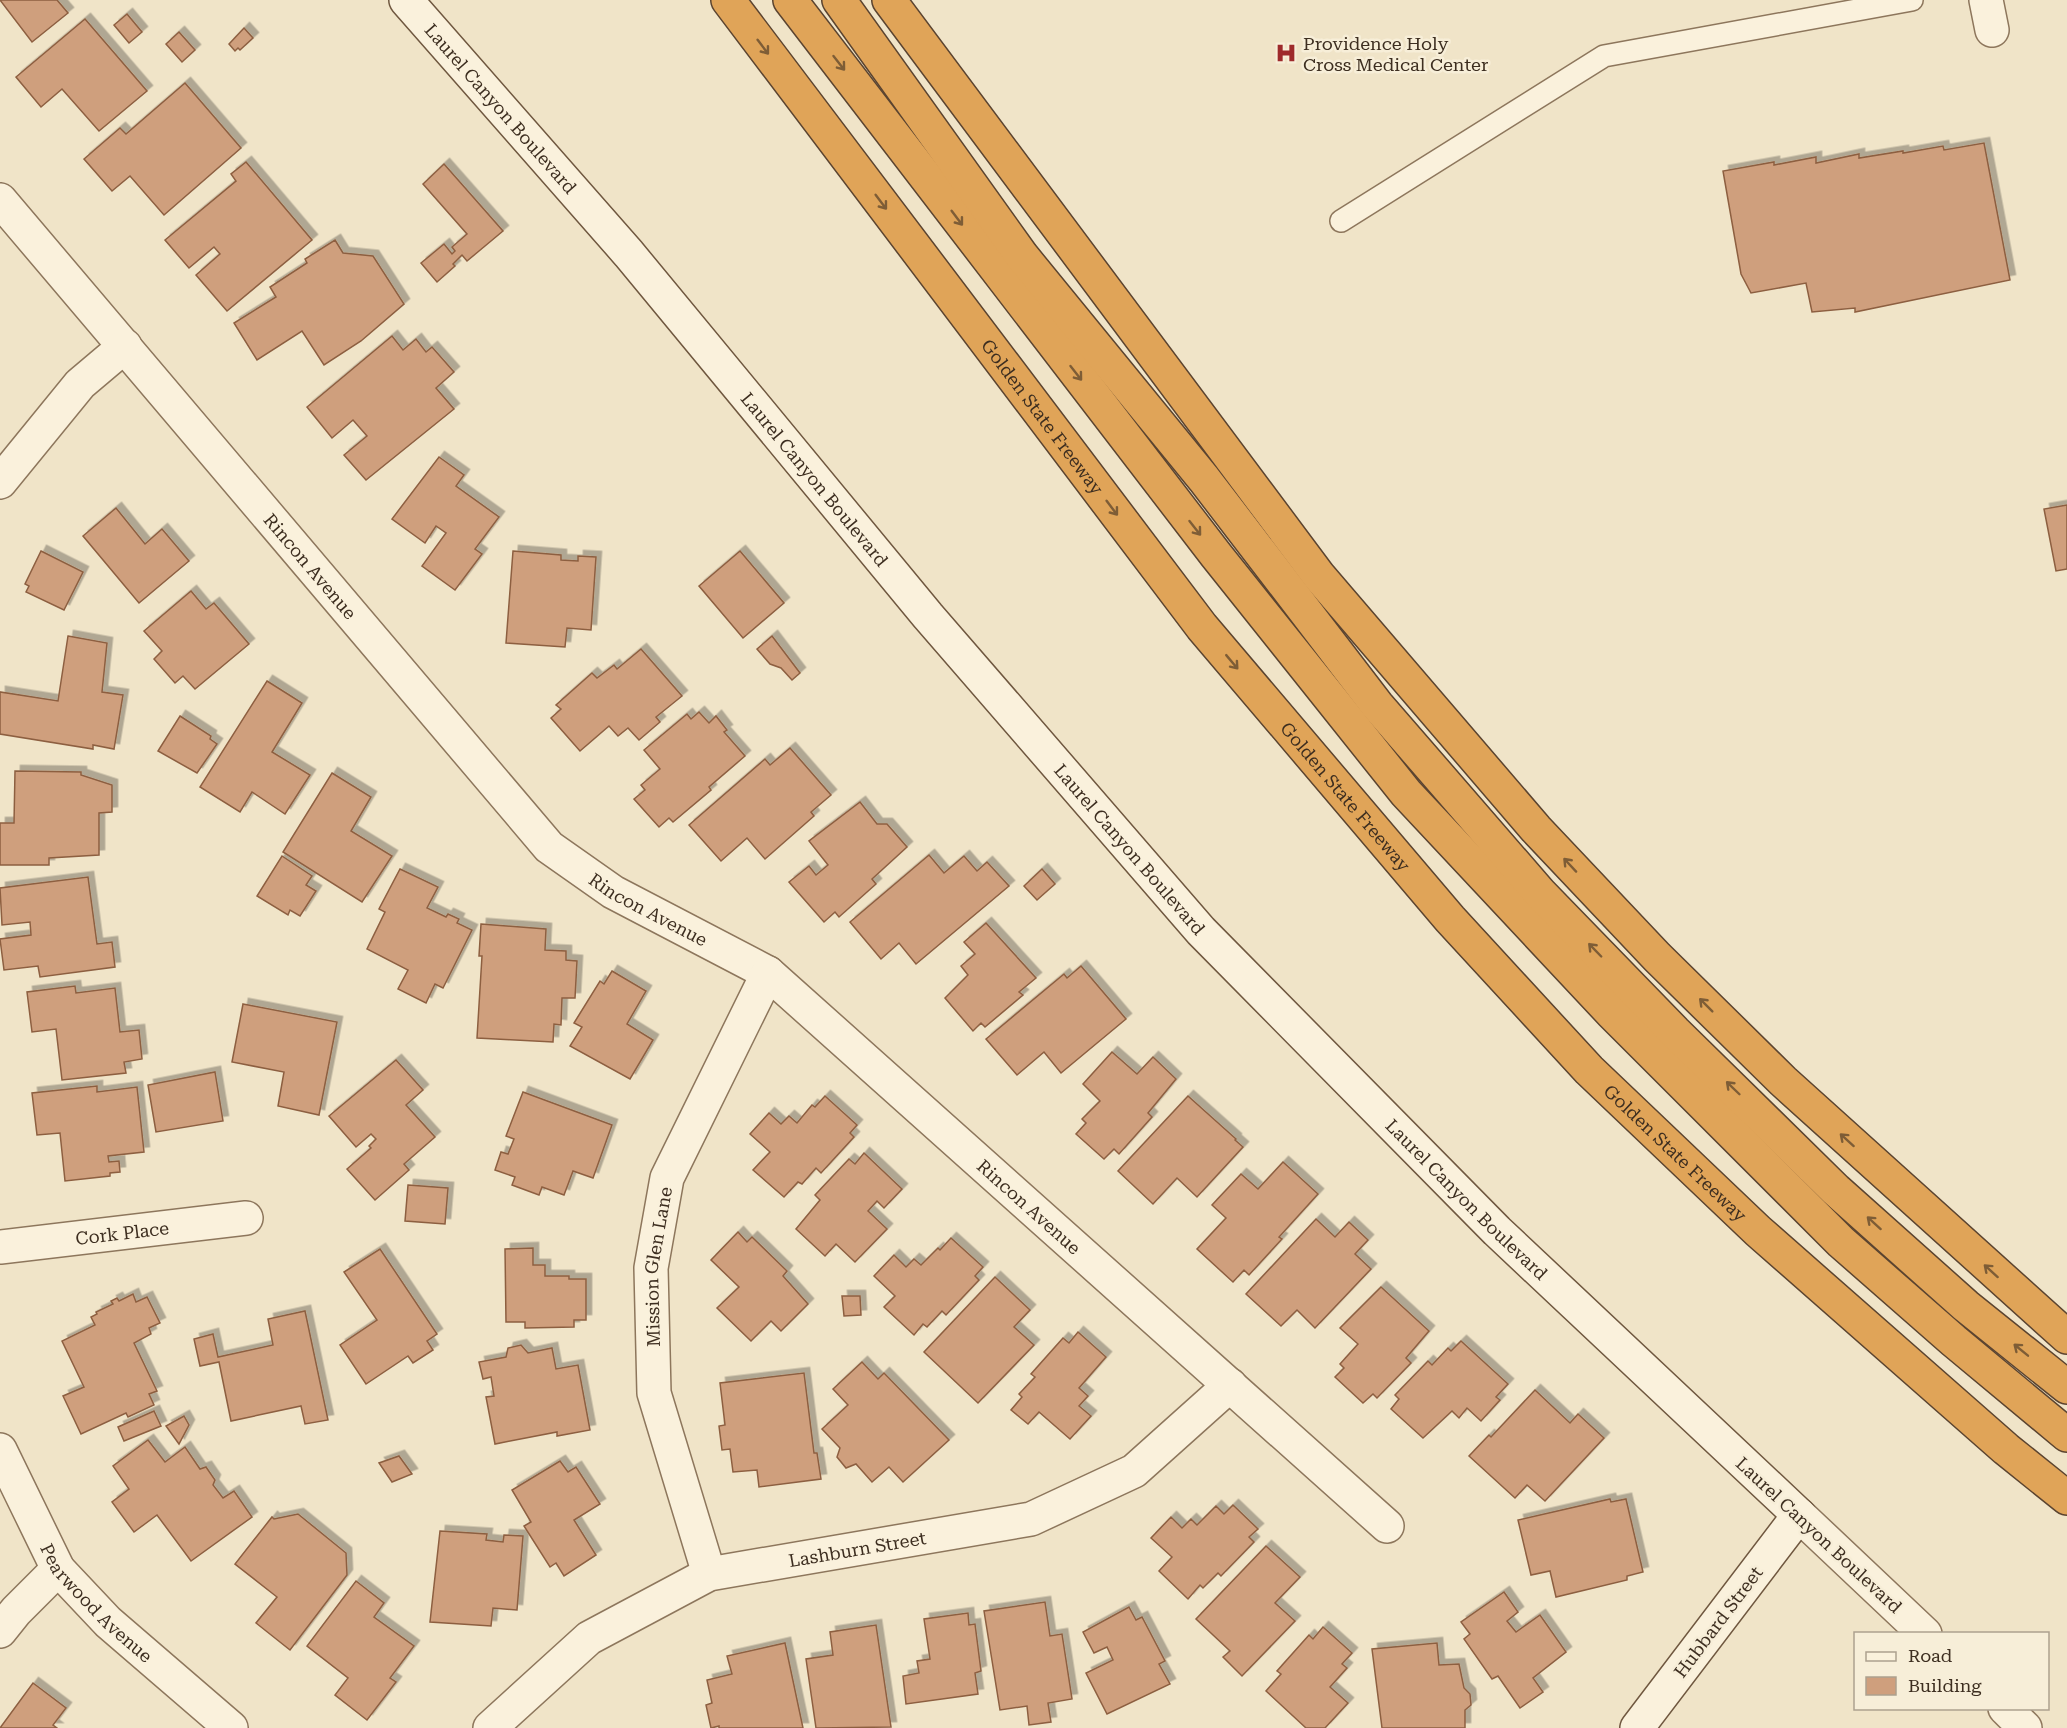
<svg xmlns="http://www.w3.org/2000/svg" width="2067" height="1728" viewBox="0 0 2067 1728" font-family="'Roboto Serif',serif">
<defs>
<filter id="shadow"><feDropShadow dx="5.5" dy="-5.5" stdDeviation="0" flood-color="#0004"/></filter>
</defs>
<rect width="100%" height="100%" fill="#f0e4c8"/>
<!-- building -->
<g fill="#cf9f7d" stroke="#8d5f41" stroke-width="1.5" filter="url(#shadow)">
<polygon points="0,0 57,0 68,13 32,42"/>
<polygon points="127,14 142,32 129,43 114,25"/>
<polygon points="85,19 147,91 99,131 62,89 41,107 16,77"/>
<polygon points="244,28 253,38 240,50 238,48 235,51 229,44"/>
<polygon points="179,32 195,50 182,62 166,44"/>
<polygon points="185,83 241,148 164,215 130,176 112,191 84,159 120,128 126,134"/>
<polygon points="1984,143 2010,280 1855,312 1855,308 1812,312 1806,283 1751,293 1741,274 1723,171 1774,162 1774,165 1816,157 1816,163 1859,154 1859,158 1903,151 1903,153 1943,146 1944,150"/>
<polygon points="246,162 312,240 227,311 196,275 220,254 214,247 189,268 165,240 236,181 231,174"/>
<polygon points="444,164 503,231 467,261 462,255 453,264 455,266 437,282 421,263 444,244 452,254 455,251 452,247 467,234 423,184"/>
<polygon points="335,240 343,253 373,256 404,304 361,341 324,365 302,331 257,360 234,323 276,297 270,287 307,263 305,259"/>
<polygon points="392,336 403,350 416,339 426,352 432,347 454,372 436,388 454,409 366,480 344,455 367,436 353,420 332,438 307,407"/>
<polygon points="439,457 464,475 456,486 499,517 475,549 482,554 455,590 422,566 446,533 436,526 425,543 392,519"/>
<polygon points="2067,505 2067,569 2056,571 2044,509"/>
<polygon points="116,508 145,544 162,529 189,561 139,603 83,536"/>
<polygon points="41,551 83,572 64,610 26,592 29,586 25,584"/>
<polygon points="513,551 561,555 561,560 578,561 578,556 596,557 591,630 567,628 565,647 506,643"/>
<polygon points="740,551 784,603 743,638 699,586"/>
<polygon points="191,591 206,609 214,603 249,644 195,689 183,676 175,683 154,659 162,651 144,631"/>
<polygon points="68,636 107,643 102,692 123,695 114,749 93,745 93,749 0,734 0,692 58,701"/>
<polygon points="772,636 800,673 792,680 781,668 770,664 757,649"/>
<polygon points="641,649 682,696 656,717 660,722 639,740 628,728 618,736 609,726 580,751 551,718 561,709 556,705 592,673 597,678 614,665 617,669"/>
<polygon points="267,681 302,703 272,752 310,775 285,814 252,792 240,812 200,787"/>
<polygon points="699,712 709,723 716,716 727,730 724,732 745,756 709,787 711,790 673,822 669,818 659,827 634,799 645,790 641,785 660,769 644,750 687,714 691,719"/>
<polygon points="180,716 211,736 210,739 217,744 197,773 158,751"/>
<polygon points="790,748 831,795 811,812 814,816 765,859 747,838 721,861 689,825 765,759 770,765"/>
<polygon points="15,771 81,772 81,775 112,785 112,812 99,813 99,855 49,858 49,865 0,865 0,823 14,823"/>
<polygon points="332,773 371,797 351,831 392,856 362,902 283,852"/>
<polygon points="860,802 877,824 887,824 907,847 872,879 876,884 839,917 835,912 824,922 789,882 809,866 816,875 828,865 809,841"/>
<polygon points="929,855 944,873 964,856 977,871 987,862 1009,886 916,964 899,943 881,959 850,922"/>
<polygon points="282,856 312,876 306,885 316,891 300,916 290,910 288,915 257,896"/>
<polygon points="400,869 438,887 427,908 446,917 448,914 459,919 457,923 472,930 443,988 435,984 426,1003 398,989 408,970 367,949 385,912 379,909"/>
<polygon points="1042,869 1055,884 1037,900 1024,886"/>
<polygon points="88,877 97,944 112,942 115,967 40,977 38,966 4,970 0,939 31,935 30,922 2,925 0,888"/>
<polygon points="986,923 1036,978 1019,992 1023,995 985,1027 981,1023 973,1031 945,998 968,975 961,966 975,954 964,942"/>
<polygon points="481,924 546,929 545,950 566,951 566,960 577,961 575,998 562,998 561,1025 554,1024 553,1042 477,1038 482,956 479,956"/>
<polygon points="1081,966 1126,1019 1061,1073 1044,1052 1017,1075 986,1039 1064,974 1067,978"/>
<polygon points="612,971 646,991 627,1024 653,1040 630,1079 570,1046 582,1027 574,1023 600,981 604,984"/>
<polygon points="75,986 76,993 115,988 120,1032 139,1030 142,1059 124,1062 126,1073 62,1080 56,1029 32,1032 27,992"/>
<polygon points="243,1004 337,1022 319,1115 278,1106 284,1072 232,1062"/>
<polygon points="1112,1052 1137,1074 1153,1057 1176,1079 1148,1113 1152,1117 1119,1154 1114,1149 1104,1159 1076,1134 1086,1123 1082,1119 1100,1101 1083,1084"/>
<polygon points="396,1060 423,1090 406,1105 435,1137 404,1164 409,1170 375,1200 347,1169 371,1148 369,1146 376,1139 371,1134 356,1147 329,1116"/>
<polygon points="215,1072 223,1121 156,1132 148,1085"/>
<polygon points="97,1086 97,1092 137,1087 144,1152 108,1156 109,1162 119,1161 120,1172 110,1173 110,1176 65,1181 60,1133 37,1135 32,1093"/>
<polygon points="523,1092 612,1125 593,1178 573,1171 564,1195 542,1187 539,1195 512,1185 515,1177 495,1170 501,1152 508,1154 514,1139 506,1136"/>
<polygon points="825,1096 857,1125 850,1133 854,1137 821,1173 816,1168 802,1184 798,1182 784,1197 753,1170 770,1152 750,1134 769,1113 781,1124 789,1116 797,1123 812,1105 815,1107"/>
<polygon points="1188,1096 1236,1139 1235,1140 1243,1147 1197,1197 1177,1178 1153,1204 1118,1171"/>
<polygon points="864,1153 902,1189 884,1208 877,1201 868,1211 887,1229 855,1262 836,1244 825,1256 796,1229 820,1200 815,1195 849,1159 855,1164"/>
<polygon points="1283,1162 1318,1194 1279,1237 1282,1239 1249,1275 1244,1270 1233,1282 1197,1249 1226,1218 1212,1205 1241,1174 1258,1189"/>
<polygon points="408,1185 448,1188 445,1224 405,1221"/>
<polygon points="1316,1219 1335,1237 1349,1222 1368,1240 1355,1254 1371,1269 1315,1328 1297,1310 1281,1326 1246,1294"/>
<polygon points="738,1232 747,1242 752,1237 787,1271 783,1276 808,1304 781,1331 771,1321 751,1341 717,1308 739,1287 711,1260"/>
<polygon points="951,1238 983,1267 975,1276 979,1280 946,1315 942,1311 927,1327 923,1324 914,1335 884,1307 895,1296 874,1276 894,1255 906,1267 914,1259 921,1265 938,1248 940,1250"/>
<polygon points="533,1248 533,1265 545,1265 545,1276 569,1276 569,1279 586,1279 586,1320 574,1320 574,1327 525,1328 525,1322 506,1322 505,1249"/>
<polygon points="380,1249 437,1334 427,1341 433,1350 413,1363 408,1356 366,1384 340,1345 377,1320 344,1272"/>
<polygon points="995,1277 1030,1310 1014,1327 1034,1345 978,1403 924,1352"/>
<polygon points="1381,1287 1429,1331 1406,1358 1411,1363 1377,1398 1373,1394 1363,1403 1335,1377 1344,1368 1340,1364 1358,1344 1340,1328"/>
<polygon points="133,1294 136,1302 147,1297 160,1323 149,1328 151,1334 134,1343 157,1391 149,1394 154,1405 128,1417 126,1413 81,1434 63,1396 84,1387 62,1341 95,1325 91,1317 97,1314 96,1312 113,1304 111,1301 117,1298 119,1301"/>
<polygon points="842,1296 860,1296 861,1315 844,1316"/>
<polygon points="305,1311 328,1420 305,1424 301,1406 231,1421 219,1362 200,1366 194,1339 213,1334 218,1357 273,1345 268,1319"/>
<polygon points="1078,1332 1106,1357 1079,1388 1088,1396 1079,1406 1091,1416 1070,1439 1039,1412 1028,1424 1011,1410 1022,1397 1019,1394 1035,1377 1031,1374 1063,1338 1069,1343"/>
<polygon points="1461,1341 1508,1384 1496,1397 1500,1400 1481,1421 1467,1408 1459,1418 1452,1411 1423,1438 1391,1409 1399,1399 1395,1395 1428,1361 1432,1365 1448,1348 1451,1351"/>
<polygon points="521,1345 528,1353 552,1348 556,1369 578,1365 590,1430 557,1436 557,1432 495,1444 486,1397 494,1396 491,1377 483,1379 479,1362 506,1357 508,1348"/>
<polygon points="862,1362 878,1379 884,1373 949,1440 903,1482 889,1467 872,1482 856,1464 846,1468 837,1457 840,1448 822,1429 848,1405 833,1389"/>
<polygon points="804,1373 814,1453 817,1453 821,1479 759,1487 757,1470 733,1472 730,1449 722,1450 719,1426 725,1425 720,1383"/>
<polygon points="1535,1390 1570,1423 1578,1414 1604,1438 1545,1501 1527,1485 1515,1498 1469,1456 1489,1435 1491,1437"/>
<polygon points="154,1411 161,1426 124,1441 118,1427"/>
<polygon points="184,1416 189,1425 179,1444 166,1426"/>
<polygon points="148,1440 165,1462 185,1447 200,1469 206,1467 215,1480 213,1485 223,1498 234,1491 252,1517 191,1561 157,1515 134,1532 112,1502 129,1489 113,1466"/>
<polygon points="399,1456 412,1474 392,1482 379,1463"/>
<polygon points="560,1461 568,1472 576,1467 600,1504 574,1520 596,1555 564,1576 556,1563 550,1567 524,1526 531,1522 512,1490"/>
<polygon points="1610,1499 1611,1502 1626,1499 1643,1572 1627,1576 1627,1580 1556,1597 1550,1571 1531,1575 1518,1520"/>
<polygon points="1233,1505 1258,1529 1249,1537 1254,1542 1221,1576 1218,1573 1203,1588 1200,1585 1188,1599 1159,1571 1172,1557 1151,1538 1171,1517 1182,1528 1191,1519 1197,1525 1216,1506 1224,1514"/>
<polygon points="298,1514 346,1553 347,1575 290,1650 256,1623 277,1597 235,1564 272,1517 274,1519"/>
<polygon points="440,1531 487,1534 486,1540 503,1542 504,1535 523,1536 517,1610 493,1608 491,1626 430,1622"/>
<polygon points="1266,1546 1300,1577 1275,1603 1295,1621 1242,1676 1223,1657 1230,1651 1196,1619"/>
<polygon points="356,1581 384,1603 374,1617 414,1646 390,1678 396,1682 367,1720 335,1695 348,1678 307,1646"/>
<polygon points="1504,1592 1518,1612 1507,1621 1516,1632 1540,1615 1566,1652 1533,1678 1543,1692 1520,1708 1498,1676 1492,1679 1464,1639 1470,1634 1461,1622"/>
<polygon points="1045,1602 1050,1636 1062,1634 1072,1699 1048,1703 1051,1722 1029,1725 1027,1706 1000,1710 984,1611"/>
<polygon points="1129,1607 1136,1620 1142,1617 1165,1661 1159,1664 1170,1684 1107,1714 1086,1673 1113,1660 1107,1647 1094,1653 1083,1632"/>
<polygon points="968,1613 969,1625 975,1624 981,1671 975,1673 978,1694 906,1704 903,1676 919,1673 917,1661 930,1659 924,1619"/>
<polygon points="876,1625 891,1727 816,1728 806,1659 833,1655 830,1632"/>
<polygon points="1323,1627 1352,1653 1342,1664 1347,1668 1330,1687 1348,1703 1325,1728 1306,1728 1266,1691 1281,1674 1277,1671 1309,1635 1313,1639"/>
<polygon points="785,1643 803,1728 719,1728 719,1726 711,1728 706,1705 712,1703 707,1680 732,1674 727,1656"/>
<polygon points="1437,1643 1439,1665 1459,1664 1464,1688 1470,1694 1471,1705 1465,1710 1465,1728 1382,1728 1372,1649"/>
<polygon points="33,1683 66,1708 53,1725 57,1728 0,1728"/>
</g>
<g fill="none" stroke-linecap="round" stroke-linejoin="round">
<defs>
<polyline id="service" points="1341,221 1604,56 1912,0"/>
<g id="minor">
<polyline points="1986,0 1992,30"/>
<path id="s1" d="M0,200L549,847L613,892L768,973L1387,1526"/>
<polyline points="0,482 80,384 125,346"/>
<path id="s2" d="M0,1247L246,1218"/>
<path id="s3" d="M0,1450L58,1569L108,1622L231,1728"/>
<path id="s4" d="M709,1574L654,1393L651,1268L667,1178L768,973"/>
<polyline points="0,1631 16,1611 58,1569"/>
<path id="s5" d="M490,1728L589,1638L709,1574L1031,1519L1134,1471L1230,1385"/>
</g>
<g id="tertiary">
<polyline points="1799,1515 1925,1634"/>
<polyline points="2005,1708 2025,1728"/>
</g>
<g id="secondary">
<path id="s6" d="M406,0L629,254L928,616L1201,931L1497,1231L1799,1515L1637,1728"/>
</g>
<g id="motorway">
<path id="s7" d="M728,0L1202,627L1450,919L1589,1070L1758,1231L2006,1449L2067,1498"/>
<polyline points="790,0 1216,555 1406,793 1611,1012 1841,1242 1954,1341 2067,1435"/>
<polyline points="839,0 1022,256 1204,479 1377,705 1540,893 1675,1032 1836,1190 1966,1306 2067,1387"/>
<polyline points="889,0 1319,576 1536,829 1657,957 1783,1081 2067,1337"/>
</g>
</defs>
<!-- service casing -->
<use href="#service" stroke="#8d765c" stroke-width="24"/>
<!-- minor casing -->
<use href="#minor" stroke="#8d765c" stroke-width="36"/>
<!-- tertiary casing -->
<use href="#tertiary" stroke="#8d765c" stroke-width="36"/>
<!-- secondary casing -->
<use href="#secondary" stroke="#6f573f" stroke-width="36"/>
<!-- motorway casing -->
<use href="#motorway" stroke="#5b4430" stroke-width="36"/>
<!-- service -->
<use href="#service" stroke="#faf1dc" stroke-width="21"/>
<!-- minor -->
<use href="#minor" stroke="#faf1dc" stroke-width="33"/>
<!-- tertiary -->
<use href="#tertiary" stroke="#faf1dc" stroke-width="33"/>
<!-- secondary -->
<use href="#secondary" stroke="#faf1dc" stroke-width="33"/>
<!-- motorway -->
<use href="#motorway" stroke="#e0a458" stroke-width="33"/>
</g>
<!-- one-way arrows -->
<defs><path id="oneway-shaft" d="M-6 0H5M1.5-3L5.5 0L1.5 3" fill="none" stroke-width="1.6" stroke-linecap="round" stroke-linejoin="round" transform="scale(1.5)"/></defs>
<g stroke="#7e5d36">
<use href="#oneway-shaft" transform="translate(763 47) rotate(53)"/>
<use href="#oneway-shaft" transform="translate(839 63) rotate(52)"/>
<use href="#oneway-shaft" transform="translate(881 202) rotate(53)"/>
<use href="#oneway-shaft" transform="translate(957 218) rotate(53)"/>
<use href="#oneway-shaft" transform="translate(1076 373) rotate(52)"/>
<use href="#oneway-shaft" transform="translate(1112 508) rotate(53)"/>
<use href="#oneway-shaft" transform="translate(1195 528) rotate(52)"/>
<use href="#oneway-shaft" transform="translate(1232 662) rotate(50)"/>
<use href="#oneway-shaft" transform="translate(1570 865) rotate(-133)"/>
<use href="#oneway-shaft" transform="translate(1595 950) rotate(-134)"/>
<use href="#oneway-shaft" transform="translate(1706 1005) rotate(-135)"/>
<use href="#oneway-shaft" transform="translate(1733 1088) rotate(-136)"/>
<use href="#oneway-shaft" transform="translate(1847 1140) rotate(-138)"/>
<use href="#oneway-shaft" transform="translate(1874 1223) rotate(-138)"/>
<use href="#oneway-shaft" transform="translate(1991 1271) rotate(-138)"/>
<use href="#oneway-shaft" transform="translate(2021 1350) rotate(-141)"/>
</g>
<!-- icons -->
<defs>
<symbol id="hospital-bare" viewBox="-9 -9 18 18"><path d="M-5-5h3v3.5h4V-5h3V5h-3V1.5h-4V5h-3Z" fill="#9e2a2b" stroke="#f7eed8" stroke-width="2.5" paint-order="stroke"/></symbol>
</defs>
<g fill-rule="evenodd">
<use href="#hospital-bare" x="1271" y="38" width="30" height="30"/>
</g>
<g text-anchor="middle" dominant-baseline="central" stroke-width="5" stroke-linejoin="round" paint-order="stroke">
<!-- poi labels -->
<g font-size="18" fill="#3d2e20" stroke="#f7eed8" text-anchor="start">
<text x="1303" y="43">Providence Holy<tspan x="1303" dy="21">Cross Medical Center</tspan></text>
</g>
<!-- street labels -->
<g font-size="18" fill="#3d2e20" stroke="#f7eed8">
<text stroke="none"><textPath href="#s6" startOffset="144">Laurel Canyon Boulevard</textPath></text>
<text stroke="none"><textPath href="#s7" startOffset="522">Golden State Freeway</textPath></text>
<text stroke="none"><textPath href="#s6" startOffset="630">Laurel Canyon Boulevard</textPath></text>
<text stroke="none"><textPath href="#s1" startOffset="480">Rincon Avenue</textPath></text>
<text stroke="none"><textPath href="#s7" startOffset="1008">Golden State Freeway</textPath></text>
<text stroke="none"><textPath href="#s6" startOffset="1116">Laurel Canyon Boulevard</textPath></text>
<text stroke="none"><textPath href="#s1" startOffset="966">Rincon Avenue</textPath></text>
<text stroke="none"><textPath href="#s7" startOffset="1494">Golden State Freeway</textPath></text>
<text stroke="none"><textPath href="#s6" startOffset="1602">Laurel Canyon Boulevard</textPath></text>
<text stroke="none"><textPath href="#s1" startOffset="1452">Rincon Avenue</textPath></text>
<text stroke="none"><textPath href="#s2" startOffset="123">Cork Place</textPath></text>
<text stroke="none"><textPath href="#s4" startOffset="316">Mission Glen Lane</textPath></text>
<text transform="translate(1819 1535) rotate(43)">Laurel Canyon Boulevard</text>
<text stroke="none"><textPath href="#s5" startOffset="420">Lashburn Street</textPath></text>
<text stroke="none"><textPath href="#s3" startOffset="183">Pearwood Avenue</textPath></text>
<text transform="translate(1718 1622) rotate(-53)">Hubbard Street</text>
</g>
</g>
<!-- legend -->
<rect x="1854" y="1632" width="195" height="78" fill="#f7eed8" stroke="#ada18e" stroke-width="1.5"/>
<rect x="1866" y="1652" width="30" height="9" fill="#faf1dc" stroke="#ada18e" stroke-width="1.5"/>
<text x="1908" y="1662" font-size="18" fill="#3d2e20">Road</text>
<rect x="1866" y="1677" width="30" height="18" fill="#cf9f7d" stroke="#ada18e" stroke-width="1.5"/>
<text x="1908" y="1692" font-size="18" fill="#3d2e20">Building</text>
</svg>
